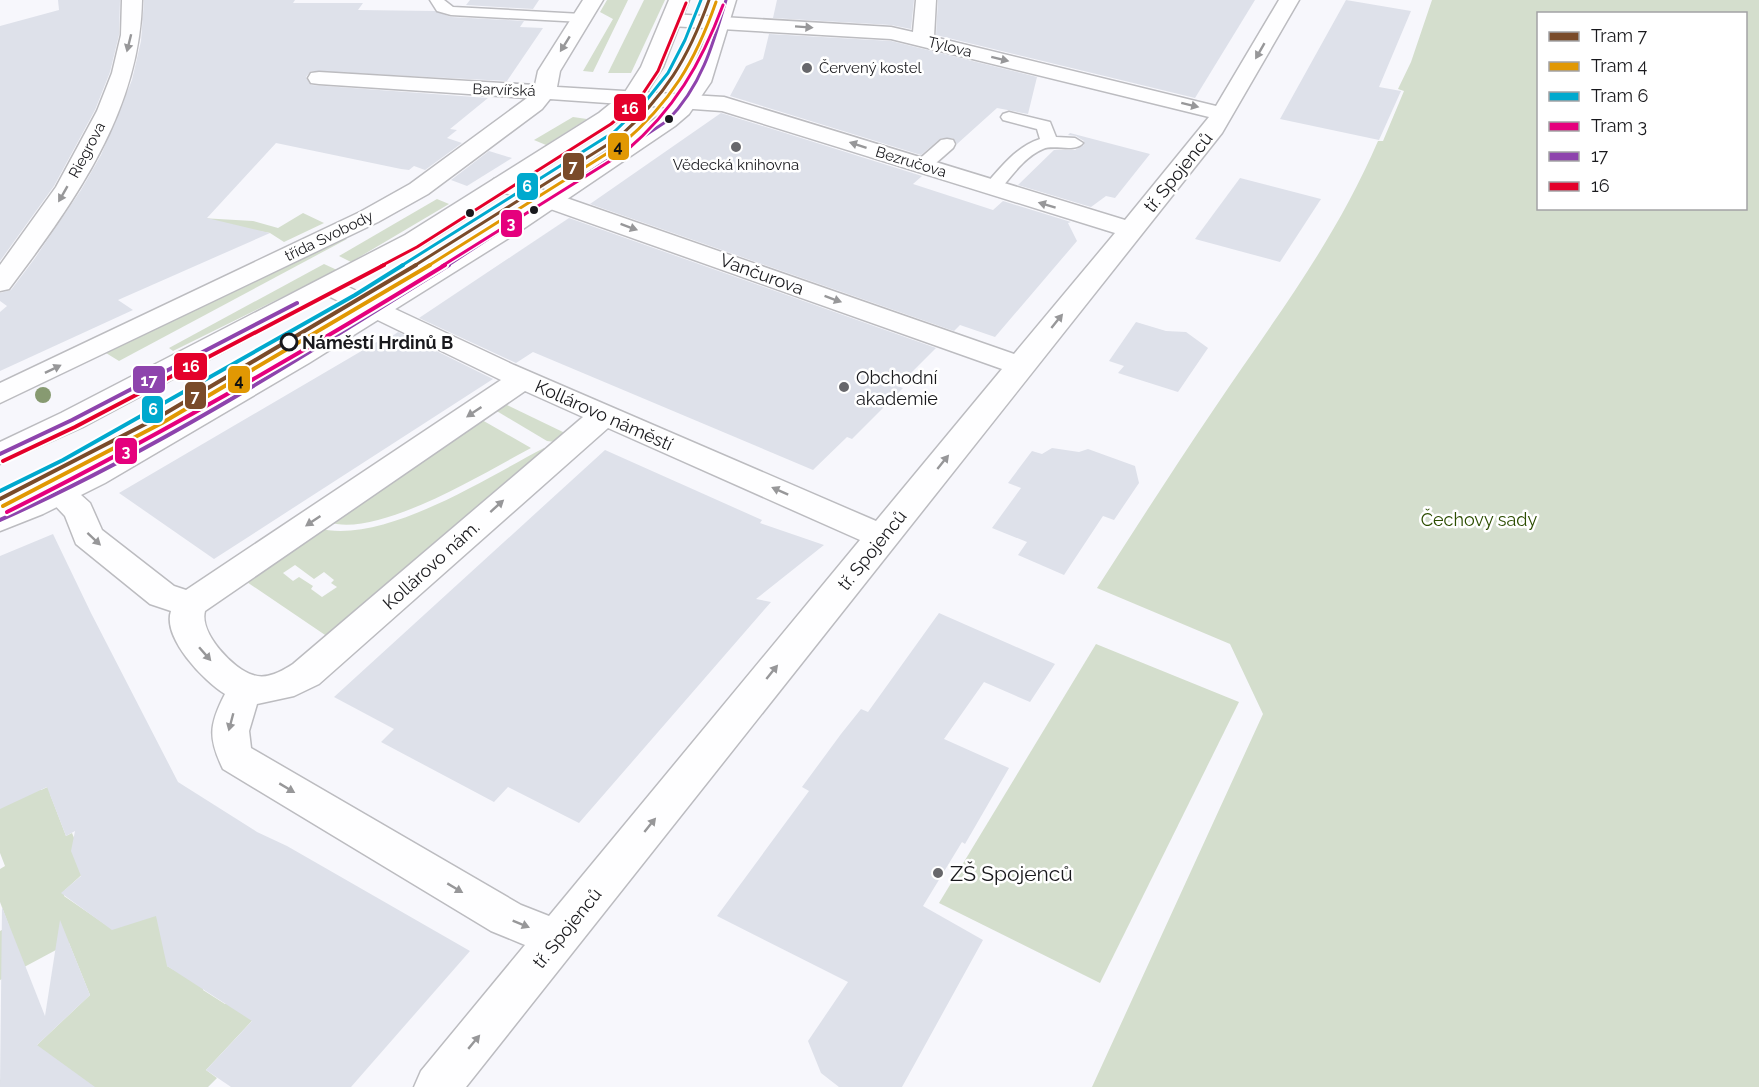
<svg xmlns="http://www.w3.org/2000/svg" width="1759" height="1087" viewBox="0 0 1759 1087" font-family="Raleway,sans-serif">
<rect width="100%" height="100%" fill="#f7f7fc"/>
<!-- green -->
<g fill="#d4decd" fill-rule="evenodd">
<polygon points="607,0 628,0 593,72 583,71 613,19 600,12"/>
<polygon points="644,0 665,0 631,73 608,73"/>
<path d="M1432,0H1759V1087H1092L1263,714L1230,644L1097,588C1135,529 1174,468 1214,409C1275,318 1334,243 1378,141H1383L1404,91L1398,89L1411,62ZM1538,14H1746V208H1538Z"/>
<polygon points="573,117 587,119 546,145 534,140"/>
<polygon points="437,199 449,204 351,262 339,256"/>
<polygon points="303,213 324,223 284,242 270,233 199,221 201,218 253,221 278,228"/>
<polygon points="342,238 347,239 119,361 106,353"/>
<polygon points="324,264 337,270 173,351 169,348"/>
<polygon points="505,404 565,433 555,442 547,441 495,410"/>
<path d="M482,420L531,448C485,472 378,539 328,522Z"/>
<path d="M544,448H547L331,639L241,578L317,528C382,546 486,478 544,448ZM295,565L314,579L324,572L334,580L331,583L337,587L322,597L311,589L313,586L299,577L293,581L283,573Z"/>
<polygon points="1096,644 1239,702 1100,983 939,903"/>
<polygon points="0,754 41,790 54,784 50,794 66,836 72,833 87,870 65,890 64,896 112,929 152,896 204,927 167,966 203,986 203,990 225,1004 290,980 206,1070 217,1078 208,1087 0,1087 0,1080 90,995 69,943 0,980 0,931 9,926 0,902 0,869 5,866 0,853"/>
</g>
<!-- building -->
<g fill="#dee1ea">
<polygon points="58,0 120,0 119,35 110,72 95,110 54,186 0,261 0,26 59,10"/>
<polygon points="144,0 295,0 293,3 363,3 358,10 435,11 451,17 524,21 520,27 543,28 507,81 311,71 306,77 311,85 488,98 450,129 457,130 447,138 462,143 425,170 414,166 409,170 401,169 276,143 207,218 270,233 118,300 133,310 0,371 0,312 7,306 0,301 0,293 11,290 35,258 81,190 101,155 132,80 141,41"/>
<polygon points="470,0 539,0 533,9 466,5"/>
<polygon points="777,0 914,0 911,29 891,25 773,18"/>
<polygon points="938,0 1255,0 1195,98 936,35"/>
<polygon points="1346,0 1411,11 1379,87 1401,91 1379,140 1280,119"/>
<polygon points="769,34 891,41 1037,77 1028,114 997,108 957,144 953,138 941,138 921,155 730,96 746,66 763,59"/>
<polygon points="721,113 922,176 913,184 993,210 1003,201 1071,222 1068,223 1077,241 995,337 960,325 954,331 590,204"/>
<polygon points="1070,133 1150,154 1115,198 1106,196 1091,207 1018,185 1054,150 1075,150 1084,145 1084,141 1076,136 1068,135"/>
<polygon points="489,151 512,158 467,186 451,180"/>
<polygon points="1240,178 1321,199 1280,262 1195,239"/>
<polygon points="569,218 936,348 898,386 903,388 852,439 847,437 813,470 533,352 516,363 419,318"/>
<polygon points="1136,322 1166,331 1186,332 1208,348 1178,392 1118,373 1124,366 1109,361"/>
<polygon points="398,332 493,379 214,559 119,493 382,339 385,341"/>
<polygon points="1052,448 1079,452 1088,449 1135,466 1139,483 1114,520 1103,516 1064,575 1018,555 1027,542 992,528 1021,488 1008,483 1032,451 1042,454"/>
<polygon points="605,450 762,520 760,523 824,545 756,599 771,602 579,823 508,787 494,802 381,742 394,729 334,697"/>
<polygon points="53,534 91,613 178,782 257,832 287,846 470,951 351,1087 231,1087 206,1070 252,1021 167,966 156,916 112,930 61,893 81,876 71,851 75,831 66,836 47,787 0,809 0,556"/>
<polygon points="939,613 1055,664 1030,702 984,682 944,739 1009,768 965,844 962,842 923,906 983,940 902,1087 839,1087 821,1073 808,1041 848,982 717,916 809,791 802,787 841,734 861,709 868,712"/>
<polygon points="2,907 45,1016 60,920 90,995 37,1045 95,1087 0,1087"/>
</g>
<g fill="none" stroke-linecap="round" stroke-linejoin="round">
<defs>
<g id="lane">
<polygon points="430,0 444,0 453,7 582,14 589,18 582,22 451,15 437,11"/>
<path d="M1009,112L1050,122L1056,137L1075,138L1083,143C1075,153 1055,144 1043,149C1024,157 1011,177 998,192H986L983,188L986,184C1002,166 1016,147 1040,139L1037,129L1003,120L1001,117L1003,114Z"/>
<polygon points="947,139 953,140 955,144 953,148 928,170 916,170 913,166 916,162 941,140"/>
</g>
<g id="street">
<path d="M122,0H142C140,111 74,203 9,289L0,291V265L56,187L97,111L112,73L121,35Z"/>
<path d="M583,0H603L560,71L557,87L724,97L1125,220L1209,117L891,39L671,26L664,24L661,20L664,16L671,14L891,27L913,32L916,0H936L934,37L1216,106L1279,0H1299L1222,133L466,1087H414L421,1071L525,945L491,931L223,769C208,738 209,725 225,694C204,681 162,638 171,611L150,604L76,544L65,516L44,494L49,486L60,483L71,486L90,503L102,530L174,586L186,590L501,380L320,292L316,286L320,280L329,278L514,365L876,521L1002,369L494,189L491,184L494,179L503,177L512,179L1014,354L1115,233L722,111L550,99L542,109L428,194L378,222L0,403V383L360,212L410,184L527,98L319,84L311,83L308,78L311,73L319,72L535,85L538,71ZM525,391L583,417L293,664C282,671 267,680 253,675C233,669 199,633 205,611ZM608,428L860,540L549,916L521,905L251,748L249,731L257,704L294,696L319,684Z"/>
</g>
<g id="secondary">
<polygon points="669,0 689,0 663,67 641,101 615,123 423,245 83,427 0,464 0,442 61,413 405,235 599,113 625,92 641,67"/>
<path d="M716,0H736L711,82L689,114L675,126L520,231L309,363L105,483L43,514L0,531V507C85,471 164,423 244,377C386,295 524,208 659,116C695,85 703,44 716,0Z"/>
</g>
</defs>
<!-- lane casing -->
<use href="#lane" stroke="#bcbcc0" stroke-width="3"/>
<!-- street casing -->
<use href="#street" stroke="#bcbcc0" stroke-width="3"/>
<!-- secondary casing -->
<use href="#secondary" stroke="#bcbcc0" stroke-width="3"/>
<!-- lane -->
<use href="#lane" fill="#fefeff" fill-rule="evenodd"/>
<!-- street -->
<use href="#street" fill="#fefeff" fill-rule="evenodd"/>
<!-- secondary -->
<use href="#secondary" fill="#fefeff" fill-rule="evenodd"/>
<defs>
<path id="bus-1-far1" d="M447,266L667,121C701,87 713,45 726,0"/>
<g id="bus-1">
<polyline points="0,454 72,420 297,303"/>
<path d="M0,520C157,450 304,356 449,265"/>
</g>
<polyline id="bus-2-far1" points="381,266 417,247 611,124 638,101 658,71 686,3"/>
<polyline id="bus-2" points="3,461 75,427 384,265"/>
</defs>
<!-- bus-1-far1 casing -->
<use href="#bus-1-far1" stroke="#fff" stroke-width="6"/>
<!-- bus-1 casing -->
<use href="#bus-1" stroke="#fff" stroke-width="8"/>
<!-- bus-2-far1 casing -->
<use href="#bus-2-far1" stroke="#fff" stroke-width="6"/>
<!-- bus-2 casing -->
<use href="#bus-2" stroke="#fff" stroke-width="8"/>
<!-- bus-1-far1 -->
<use href="#bus-1-far1" stroke="#8e44ad" stroke-width="3"/>
<!-- bus-1 -->
<use href="#bus-1" stroke="#8e44ad" stroke-width="4"/>
<!-- bus-2-far1 -->
<use href="#bus-2-far1" stroke="#e4002b" stroke-width="3"/>
<!-- bus-2 -->
<use href="#bus-2" stroke="#e4002b" stroke-width="4"/>
<defs>
<path id="tram-1-far1" d="M414,266L618,138C665,96 688,59 709,0"/>
<polyline id="tram-1" points="0,499 159,417 416,265"/>
<path id="tram-2-far1" d="M428,266L622,144C671,102 695,62 716,2"/>
<polyline id="tram-2" points="3,506 162,423 430,265"/>
<polyline id="tram-3-far1" points="401,266 614,132 645,102 668,73 685,40 701,0"/>
<polyline id="tram-3" points="0,491 63,460 355,295 403,265"/>
<path id="tram-4-far1" d="M442,266L626,151C674,110 701,64 723,5"/>
<path id="tram-4" d="M7,512C157,437 302,353 445,265"/>
</defs>
<!-- tram-1-far1 casing -->
<use href="#tram-1-far1" stroke="#fff" stroke-width="6"/>
<!-- tram-1 casing -->
<use href="#tram-1" stroke="#fff" stroke-width="8"/>
<!-- tram-2-far1 casing -->
<use href="#tram-2-far1" stroke="#fff" stroke-width="6"/>
<!-- tram-2 casing -->
<use href="#tram-2" stroke="#fff" stroke-width="8"/>
<!-- tram-3-far1 casing -->
<use href="#tram-3-far1" stroke="#fff" stroke-width="6"/>
<!-- tram-3 casing -->
<use href="#tram-3" stroke="#fff" stroke-width="8"/>
<!-- tram-4-far1 casing -->
<use href="#tram-4-far1" stroke="#fff" stroke-width="6"/>
<!-- tram-4 casing -->
<use href="#tram-4" stroke="#fff" stroke-width="8"/>
<!-- tram-1-far1 -->
<use href="#tram-1-far1" stroke="#7a4b2a" stroke-width="3"/>
<!-- tram-1 -->
<use href="#tram-1" stroke="#7a4b2a" stroke-width="4"/>
<!-- tram-2-far1 -->
<use href="#tram-2-far1" stroke="#e19803" stroke-width="3"/>
<!-- tram-2 -->
<use href="#tram-2" stroke="#e19803" stroke-width="4"/>
<!-- tram-3-far1 -->
<use href="#tram-3-far1" stroke="#00a9ce" stroke-width="3"/>
<!-- tram-3 -->
<use href="#tram-3" stroke="#00a9ce" stroke-width="4"/>
<!-- tram-4-far1 -->
<use href="#tram-4-far1" stroke="#e5007d" stroke-width="3"/>
<!-- tram-4 -->
<use href="#tram-4" stroke="#e5007d" stroke-width="4"/>
</g>
<!-- trees -->
<circle fill="#879a71" cx="43" cy="395" r="8"/>
<!-- one-way arrows -->
<defs><path id="oneway-solid" d="M-6-.8H1V-3.2L6.5 0L1 3.2V.8H-6Z" transform="scale(1.5)"/></defs>
<g fill="#979799">
<use href="#oneway-solid" transform="translate(804 27) rotate(4)"/>
<use href="#oneway-solid" transform="translate(129 43) rotate(104)"/>
<use href="#oneway-solid" transform="translate(565 44) rotate(122)"/>
<use href="#oneway-solid" transform="translate(1260 51) rotate(120)"/>
<use href="#oneway-solid" transform="translate(1000 59) rotate(14)"/>
<use href="#oneway-solid" transform="translate(1190 105) rotate(14)"/>
<use href="#oneway-solid" transform="translate(858 145) rotate(-162)"/>
<use href="#oneway-solid" transform="translate(63 194) rotate(120)"/>
<use href="#oneway-solid" transform="translate(1047 205) rotate(-163)"/>
<use href="#oneway-solid" transform="translate(629 227) rotate(20)"/>
<use href="#oneway-solid" transform="translate(833 299) rotate(20)"/>
<use href="#oneway-solid" transform="translate(1057 321) rotate(-51)"/>
<use href="#oneway-solid" transform="translate(53 369) rotate(-26)"/>
<use href="#oneway-solid" transform="translate(474 412) rotate(146)"/>
<use href="#oneway-solid" transform="translate(943 462) rotate(-51)"/>
<use href="#oneway-solid" transform="translate(780 491) rotate(-156)"/>
<use href="#oneway-solid" transform="translate(497 506) rotate(-42)"/>
<use href="#oneway-solid" transform="translate(313 521) rotate(146)"/>
<use href="#oneway-solid" transform="translate(94 539) rotate(43)"/>
<use href="#oneway-solid" transform="translate(205 654) rotate(49)"/>
<use href="#oneway-solid" transform="translate(772 672) rotate(-51)"/>
<use href="#oneway-solid" transform="translate(231 722) rotate(105)"/>
<use href="#oneway-solid" transform="translate(287 788) rotate(31)"/>
<use href="#oneway-solid" transform="translate(650 825) rotate(-51)"/>
<use href="#oneway-solid" transform="translate(455 888) rotate(31)"/>
<use href="#oneway-solid" transform="translate(521 924) rotate(22)"/>
<use href="#oneway-solid" transform="translate(474 1042) rotate(-50)"/>
</g>
<!-- markers -->
<g fill="#67676b" stroke="#fff" stroke-width="2">
<circle cx="807" cy="68" r="6"/>
<circle cx="736" cy="147" r="6"/>
<circle cx="844" cy="387" r="6"/>
<circle cx="938" cy="873" r="6"/>
</g>
<g fill="#19191d" stroke="#fff" stroke-width="2">
<circle cx="669" cy="119" r="5"/>
<circle cx="534" cy="210" r="5"/>
<circle cx="470" cy="213" r="5"/>
</g>
<circle fill="#fff" stroke="#19191d" stroke-width="3" cx="289" cy="342" r="8"/>
<g text-anchor="middle" dominant-baseline="central" stroke-width="5" stroke-linejoin="round" paint-order="stroke">
<!-- far-street labels -->
<g font-size="15" fill="#19191d" stroke="#fff">
<text transform="translate(950 47) rotate(14)">Tylova</text>
<text transform="translate(504 90) rotate(2)">Barvířská</text>
<text transform="translate(87 150) rotate(-62)">Riegrova</text>
<text transform="translate(911 162) rotate(17)">Bezručova</text>
<text transform="translate(329 236) rotate(-26)">třída Svobody</text>
</g>
<!-- far-poi labels -->
<g font-size="15" fill="#19191d" stroke="#fff" text-anchor="start">
<text x="819" y="68">Červený kostel</text>
<text x="736" y="165" text-anchor="middle">Vědecká knihovna</text>
</g>
<!-- street labels -->
<g font-size="18" fill="#19191d" stroke="#fff">
<text transform="translate(1178 172) rotate(-51)">tř. Spojenců</text>
<text transform="translate(762 274) rotate(20)">Vančurova</text>
<text transform="translate(604 415) rotate(24)">Kollárovo náměstí</text>
<text transform="translate(872 550) rotate(-51)">tř. Spojenců</text>
<text transform="translate(431 565) rotate(-42)">Kollárovo nám.</text>
<text transform="translate(567 928) rotate(-51)">tř. Spojenců</text>
</g>
<!-- stop labels -->
<g font-size="18" font-weight="bold" fill="#19191d" stroke="#fff" text-anchor="start">
<text x="302" y="342">Náměstí Hrdinů B</text>
</g>
<!-- poi labels -->
<g font-size="18" fill="#19191d" stroke="#fff" text-anchor="start">
<text x="856" y="377">Obchodní<tspan x="856" dy="21">akademie</tspan></text>
</g>
<!-- park labels -->
<g font-size="18" fill="#2c4d00" stroke="#fff">
<text x="1479" y="519">Čechovy sady</text>
</g>
<!-- near-poi labels -->
<g font-size="21" fill="#19191d" stroke="#fff" text-anchor="start">
<text x="950" y="873">ZŠ Spojenců</text>
</g>
</g>
<g stroke="#fff" stroke-width="2">
<rect x="613" y="93" width="34" height="29" rx="6" fill="#e4002b"/>
<rect x="607" y="132" width="23" height="29" rx="6" fill="#e19803"/>
<rect x="562" y="152" width="23" height="29" rx="6" fill="#7a4b2a"/>
<rect x="516" y="172" width="23" height="29" rx="6" fill="#00a9ce"/>
<rect x="500" y="209" width="23" height="29" rx="6" fill="#e5007d"/>
<rect x="173" y="352" width="35" height="29" rx="6" fill="#e4002b"/>
<rect x="227" y="365" width="24" height="29" rx="6" fill="#e19803"/>
<rect x="132" y="365" width="34" height="29" rx="6" fill="#8e44ad"/>
<rect x="184" y="381" width="23" height="29" rx="6" fill="#7a4b2a"/>
<rect x="141" y="395" width="23" height="29" rx="6" fill="#00a9ce"/>
<rect x="114" y="437" width="24" height="28" rx="6" fill="#e5007d"/>
</g>
<g font-size="16" text-anchor="middle" font-weight="bold" fill="#fff">
<text x="630" y="114">16</text>
<text x="573" y="172">7</text>
<text x="527" y="192">6</text>
<text x="511" y="229">3</text>
<text x="191" y="372">16</text>
<text x="149" y="386">17</text>
<text x="195" y="402">7</text>
<text x="153" y="415">6</text>
<text x="126" y="457">3</text>
</g>
<g font-size="16" text-anchor="middle" font-weight="bold" fill="#111">
<text x="618" y="152">4</text>
<text x="239" y="386">4</text>
</g>
<!-- legend -->
<rect x="1537" y="12" width="210" height="198" fill="#ffffff" stroke="#a3a3a5" stroke-width="1.5"/>
<rect x="1549" y="32" width="30" height="9" fill="#7a4b2a" stroke="#a3a3a5" stroke-width="1.5"/>
<text x="1591" y="42" font-size="18" fill="#19191d">Tram 7</text>
<rect x="1549" y="62" width="30" height="9" fill="#e19803" stroke="#a3a3a5" stroke-width="1.5"/>
<text x="1591" y="72" font-size="18" fill="#19191d">Tram 4</text>
<rect x="1549" y="92" width="30" height="9" fill="#00a9ce" stroke="#a3a3a5" stroke-width="1.5"/>
<text x="1591" y="102" font-size="18" fill="#19191d">Tram 6</text>
<rect x="1549" y="122" width="30" height="9" fill="#e5007d" stroke="#a3a3a5" stroke-width="1.5"/>
<text x="1591" y="132" font-size="18" fill="#19191d">Tram 3</text>
<rect x="1549" y="152" width="30" height="9" fill="#8e44ad" stroke="#a3a3a5" stroke-width="1.5"/>
<text x="1591" y="162" font-size="18" fill="#19191d">17</text>
<rect x="1549" y="182" width="30" height="9" fill="#e4002b" stroke="#a3a3a5" stroke-width="1.5"/>
<text x="1591" y="192" font-size="18" fill="#19191d">16</text>
</svg>
